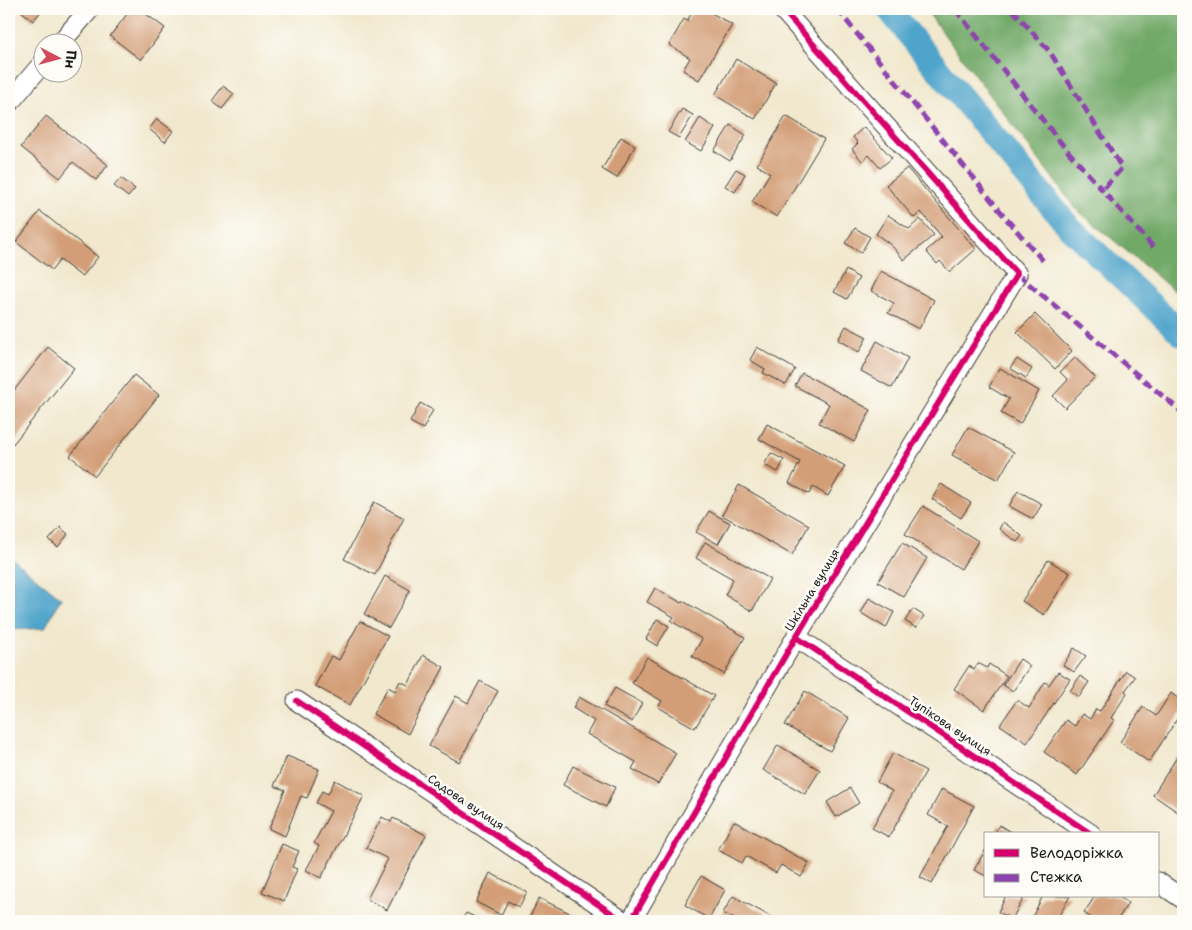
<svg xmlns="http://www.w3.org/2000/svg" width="1192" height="930" viewBox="0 0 1192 930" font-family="'Shantell Sans',sans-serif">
<rect width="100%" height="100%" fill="#fdfcf7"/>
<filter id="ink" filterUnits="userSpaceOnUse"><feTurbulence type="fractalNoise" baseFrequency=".02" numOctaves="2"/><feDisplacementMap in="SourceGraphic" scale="10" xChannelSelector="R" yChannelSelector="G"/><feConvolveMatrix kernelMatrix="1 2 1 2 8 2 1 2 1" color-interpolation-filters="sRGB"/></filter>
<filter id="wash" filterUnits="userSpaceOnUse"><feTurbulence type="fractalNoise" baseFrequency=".0096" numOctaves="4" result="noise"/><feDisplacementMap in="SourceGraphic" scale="20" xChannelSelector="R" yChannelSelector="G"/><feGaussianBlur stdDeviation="1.12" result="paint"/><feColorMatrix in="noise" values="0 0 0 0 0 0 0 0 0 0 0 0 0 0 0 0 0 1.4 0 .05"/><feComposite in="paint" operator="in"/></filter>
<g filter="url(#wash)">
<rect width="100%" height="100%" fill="#f1e8ce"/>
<!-- forest -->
<polygon fill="#71a967" stroke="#466242" points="925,9 1183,9 1183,298 1076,209"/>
<!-- water -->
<polygon fill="#4fa4cb" stroke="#366074" points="9,556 61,598 45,628 9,630"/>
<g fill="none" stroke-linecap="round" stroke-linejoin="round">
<!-- canal -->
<polyline stroke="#4fa4cb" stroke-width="25" points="889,9 907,32 1069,227 1183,335"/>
</g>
<g id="blocks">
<!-- building -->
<g fill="#d39e77">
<polygon points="19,9 43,9 33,21"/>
<polygon points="131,9 139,9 165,28 141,60 110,36"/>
<polygon points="694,9 705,9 732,25 699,80 683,70 690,58 669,45 684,19 687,21"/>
<polygon points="736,59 776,83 755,119 715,95"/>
<polygon points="223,86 234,94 222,109 212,101"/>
<polygon points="682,109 693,115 679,138 668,132"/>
<polygon points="46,116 108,165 96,180 73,162 60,178 21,147"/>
<polygon points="786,116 824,139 777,217 752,202 770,173 757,165"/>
<polygon points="700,118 715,128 701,151 685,142"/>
<polygon points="157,119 173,131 165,142 149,129"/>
<polygon points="730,125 746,135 730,161 714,151"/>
<polygon points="864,127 892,158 880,168 869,155 862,161 852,149 858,143 853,137"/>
<polygon points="621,137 635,146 617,178 602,169"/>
<polygon points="907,168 976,249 950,272 940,261 937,264 926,251 942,237 921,212 914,218 886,185"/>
<polygon points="736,169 745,174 735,192 725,186"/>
<polygon points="121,178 135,189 128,197 114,186"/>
<polygon points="40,211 98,257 82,277 60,260 52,270 16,242"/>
<polygon points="888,215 909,229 920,219 934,235 904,260 891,245 876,234"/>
<polygon points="855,228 870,237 861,253 845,243"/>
<polygon points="846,270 859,278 847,299 834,292"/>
<polygon points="881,271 934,300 919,329 888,313 894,303 871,291"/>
<polygon points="1035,314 1072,351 1055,369 1017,332"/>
<polygon points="846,326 867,337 859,352 838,340"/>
<polygon points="877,341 908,358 892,388 861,371"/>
<polygon points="48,347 74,368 13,444 9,440 9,397"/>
<polygon points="757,347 795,369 786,385 763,373 765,369 750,360"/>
<polygon points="1075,358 1095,377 1065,408 1053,396 1068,380 1060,372"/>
<polygon points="1017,359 1032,369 1026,378 1010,368"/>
<polygon points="1000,368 1039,391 1020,424 1001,413 1009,399 989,387"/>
<polygon points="802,373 871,410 854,442 819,423 829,404 795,386"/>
<polygon points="134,375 159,395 95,476 70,456"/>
<polygon points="420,403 433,410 423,429 410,422"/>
<polygon points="767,424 845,466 828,496 813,487 809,494 789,483 800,462 759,439"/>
<polygon points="968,427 1014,452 998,480 952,455"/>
<polygon points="771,453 784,460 778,472 764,465"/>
<polygon points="941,484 971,503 961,518 932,499"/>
<polygon points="739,485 809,525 792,555 722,515"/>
<polygon points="1018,491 1042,504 1033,519 1009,506"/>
<polygon points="374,502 404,518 375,575 344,559"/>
<polygon points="923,506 978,541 961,569 905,534"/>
<polygon points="709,511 730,523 718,544 696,532"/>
<polygon points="1003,522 1022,536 1017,542 999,529"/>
<polygon points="60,527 68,534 58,547 49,540"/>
<polygon points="705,542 770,579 752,611 725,595 733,579 696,558"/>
<polygon points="902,543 927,558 904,597 878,582"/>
<polygon points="1048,560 1070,573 1044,615 1022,601"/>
<polygon points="385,576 410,590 389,628 364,614"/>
<polygon points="655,588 682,603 683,601 745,637 724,674 692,656 702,639 671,621 674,617 647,602"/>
<polygon points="869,598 894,612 886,628 861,613"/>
<polygon points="913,609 924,616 916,628 905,621"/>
<polygon points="657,619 669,626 657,646 646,639"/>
<polygon points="360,621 388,636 350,705 315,686 331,656 339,660"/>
<polygon points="1074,648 1086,656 1074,672 1063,665"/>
<polygon points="423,655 444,667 408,734 373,714 388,687 395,691 400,681 408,685"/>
<polygon points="647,657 714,696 695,728 658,707 662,701 632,683"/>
<polygon points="1020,659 1030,666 1013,691 1003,685"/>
<polygon points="978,663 987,668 989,664 1007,676 984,710 954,689 969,666 974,669"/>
<polygon points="1126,671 1135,677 1125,691 1127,693 1111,718 1114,720 1077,775 1044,752 1066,720 1075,726 1082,714 1090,719 1096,709 1100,711"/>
<polygon points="1058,672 1070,679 1027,743 1000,725 1017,700 1029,708 1045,682 1049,685"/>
<polygon points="1080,676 1089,682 1079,697 1070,691"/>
<polygon points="480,681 498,691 459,762 429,746 456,696 468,703"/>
<polygon points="615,688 642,703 632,722 604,706"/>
<polygon points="805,691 849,718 830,751 785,725"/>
<polygon points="1171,693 1183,702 1183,710 1149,762 1120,742 1143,707 1156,716"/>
<polygon points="579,697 676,753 658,784 632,769 636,762 587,734 594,721 573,708"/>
<polygon points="778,745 820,770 805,794 763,770"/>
<polygon points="893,753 926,771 889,837 872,828 892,791 877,782"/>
<polygon points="287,756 319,769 307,798 301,796 285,836 269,829 285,790 274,786"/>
<polygon points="1177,757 1183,761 1183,813 1182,815 1153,795"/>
<polygon points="573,766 615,787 606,807 563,785"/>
<polygon points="335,780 364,796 321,878 306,870 319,846 314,843 331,811 316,803 322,791 328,794"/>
<polygon points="850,788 859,803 836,817 827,802"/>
<polygon points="942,789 974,806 932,884 920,877 948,826 928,815"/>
<polygon points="382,817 391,822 393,818 426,835 387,910 367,899 388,859 366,848"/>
<polygon points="734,821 809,863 801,877 781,865 776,873 746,856 742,863 718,850"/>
<polygon points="999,825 1014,834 994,834"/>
<polygon points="282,844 299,851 292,867 297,869 284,901 262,892"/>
<polygon points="986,849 986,876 974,870"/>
<polygon points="490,873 527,892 519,907 508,901 501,915 476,902"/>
<polygon points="701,876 725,890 709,919 685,905"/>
<polygon points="733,896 775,919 774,921 738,921 723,913"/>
<polygon points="1006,896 1025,896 1012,919 998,912"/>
<polygon points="1043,896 1070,896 1056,921 1030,921"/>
<polygon points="1095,896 1118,896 1128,903 1117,921 1096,921 1084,913"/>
<polygon points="539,898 586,921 528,921"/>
<polygon points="466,913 484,921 461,921"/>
<polygon points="1142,916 1151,921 1139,921"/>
</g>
</g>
</g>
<g filter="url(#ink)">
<use href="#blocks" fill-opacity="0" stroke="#3c3b37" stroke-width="1"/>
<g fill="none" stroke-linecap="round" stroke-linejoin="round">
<defs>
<g id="minor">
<polyline points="61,42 90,9"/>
<polyline points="9,103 42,64"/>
<polyline points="796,637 1091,834"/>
<polyline points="297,701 623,921"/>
<polyline points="1158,882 1183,899"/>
<polyline points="631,921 796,637 1017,274 782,9"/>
</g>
</defs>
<!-- minor casing -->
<use href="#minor" stroke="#3c3b37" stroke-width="21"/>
<!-- minor -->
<use href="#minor" stroke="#fff" stroke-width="19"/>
<!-- quiet -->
<g stroke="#8e44ad" stroke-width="5" stroke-dasharray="10 5" stroke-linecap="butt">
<polyline points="837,9 1009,222 1045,263"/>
<polyline points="955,9 1065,148 1154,248"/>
<polyline points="1012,9 1050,52 1122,168 1102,190"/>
<polyline points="1017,274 1183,413"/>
</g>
<defs>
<g id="cycleway">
<polyline points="796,637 1091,834"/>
<polyline points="297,701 623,921"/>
<polyline points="631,921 796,637 1017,274 782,9"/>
</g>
</defs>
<!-- cycleway casing -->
<use href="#cycleway" stroke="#fdfcf7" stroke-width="9"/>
<!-- cycleway -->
<use href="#cycleway" stroke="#d6006c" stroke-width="6"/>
</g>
</g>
<g text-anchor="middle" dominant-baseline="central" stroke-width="5" stroke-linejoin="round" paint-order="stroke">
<!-- street labels -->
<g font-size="12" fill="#1c1c1c" stroke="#fdfcf7">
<text transform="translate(812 590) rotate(-59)">Шкільна вулиця</text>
<text transform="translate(950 726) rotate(34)">Тупікова вулиця</text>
<text transform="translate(466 802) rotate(34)">Садова вулиця</text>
</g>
</g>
<!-- margin -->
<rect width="1192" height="930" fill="none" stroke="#fdfcf7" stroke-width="30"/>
<!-- legend -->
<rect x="984" y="832" width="175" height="65" fill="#fdfcf7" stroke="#a3a29f"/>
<rect x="994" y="849" width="25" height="8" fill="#d6006c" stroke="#a3a29f"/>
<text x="1030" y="858" font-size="15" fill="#1c1c1c">Велодоріжка</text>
<rect x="994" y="874" width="25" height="8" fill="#8e44ad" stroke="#a3a29f"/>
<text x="1030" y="882" font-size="15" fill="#1c1c1c">Стежка</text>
<!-- north arrow -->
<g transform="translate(58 58) rotate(96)"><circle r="24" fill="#fdfcf7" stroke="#a3a29f"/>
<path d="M0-4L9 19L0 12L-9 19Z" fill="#d1495b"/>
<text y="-8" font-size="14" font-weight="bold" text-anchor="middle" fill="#1c1c1c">Пн</text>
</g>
</svg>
